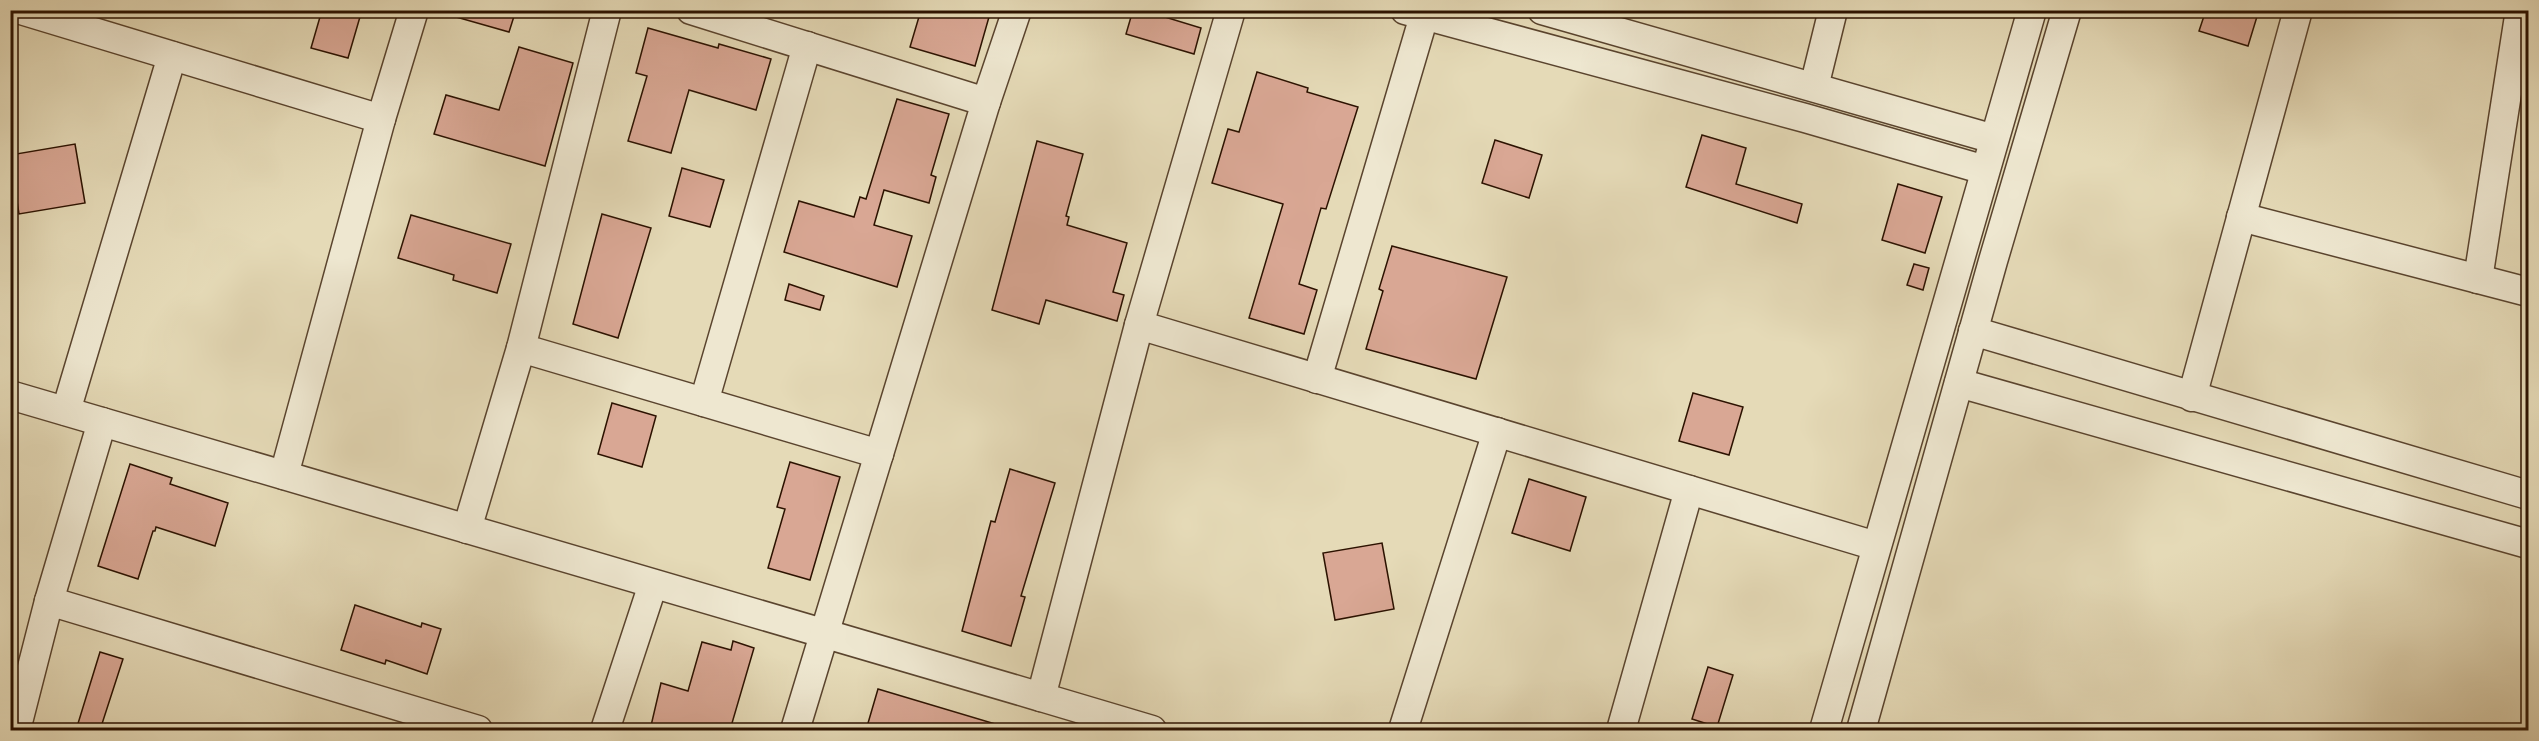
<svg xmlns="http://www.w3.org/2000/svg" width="2539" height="741" viewBox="0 0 2539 741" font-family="Cardo,serif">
<rect width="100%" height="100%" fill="#e5dab7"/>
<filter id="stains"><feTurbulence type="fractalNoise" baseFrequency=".00333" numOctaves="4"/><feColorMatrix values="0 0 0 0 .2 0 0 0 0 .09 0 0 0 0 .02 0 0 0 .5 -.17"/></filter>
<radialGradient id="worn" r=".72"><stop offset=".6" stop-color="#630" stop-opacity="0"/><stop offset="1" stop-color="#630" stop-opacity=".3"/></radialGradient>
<!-- building -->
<g fill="#d9a794" stroke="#2c1200" stroke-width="1.5">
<polygon points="322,10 362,10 348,58 311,48"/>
<polygon points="450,10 516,10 509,32 449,15"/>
<polygon points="921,10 991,10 975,66 910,47"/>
<polygon points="1133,10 1142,10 1201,28 1194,54 1126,34"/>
<polygon points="2206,10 2259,10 2248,46 2199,31"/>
<polygon points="648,28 718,48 719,44 771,59 756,110 689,90 671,153 628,141 647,76 636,73"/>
<polygon points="519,47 573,63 545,166 434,134 446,95 499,110"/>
<polygon points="1257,72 1308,88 1307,92 1358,107 1326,209 1321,208 1299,284 1317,290 1304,334 1249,318 1283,204 1212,183 1228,129 1239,132"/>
<polygon points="897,99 949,114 931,175 936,177 929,203 884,190 874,225 912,236 897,287 784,252 799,201 854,217 860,197 866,199"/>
<polygon points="1702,135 1746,148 1736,184 1802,204 1797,223 1686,187"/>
<polygon points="1495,140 1542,155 1529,198 1482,183"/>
<polygon points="1037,141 1083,154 1066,216 1069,217 1067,225 1127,243 1113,292 1124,295 1117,321 1046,300 1039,324 992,310"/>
<polygon points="75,144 85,203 19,214 10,155"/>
<polygon points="682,168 724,180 710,227 669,216"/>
<polygon points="1898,184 1942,197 1925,253 1882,240"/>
<polygon points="602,214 651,228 618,338 573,324"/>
<polygon points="411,215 511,244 497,293 453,280 454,275 398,258"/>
<polygon points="1392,246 1507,277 1476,379 1366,349 1383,291 1379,289"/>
<polygon points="1914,264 1929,268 1923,290 1907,285"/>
<polygon points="789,284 824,296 820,310 785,300"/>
<polygon points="1693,393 1743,407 1729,455 1679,441"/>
<polygon points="612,403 656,416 642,467 598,454"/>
<polygon points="790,462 840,477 810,580 768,568 785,509 777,507"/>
<polygon points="130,464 172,478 170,484 228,503 215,546 156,527 155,531 153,531 138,579 98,566"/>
<polygon points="1010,469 1055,483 1021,596 1025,597 1011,646 962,631 991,521 995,522"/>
<polygon points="1529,479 1586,497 1570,551 1512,533"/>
<polygon points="1382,543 1394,609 1335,620 1323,553"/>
<polygon points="355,605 421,627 422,623 441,629 427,674 386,660 385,664 341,650"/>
<polygon points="733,641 754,648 730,730 650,730 661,683 688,691 702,642 731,650"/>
<polygon points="100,652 123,659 100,730 76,730"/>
<polygon points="1708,667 1733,675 1717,727 1692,719"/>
<polygon points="878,689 1002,726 1001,730 866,730"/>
</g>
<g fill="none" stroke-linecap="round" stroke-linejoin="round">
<defs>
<g id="minor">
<polyline points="21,10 381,119 414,10"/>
<polyline points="607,10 521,348 879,454"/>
<polyline points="691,10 986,102"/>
<polyline points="1405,10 1805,118 1985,170"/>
<polyline points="1542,10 1994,139"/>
<polyline points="1814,87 1833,10"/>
<polyline points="2241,217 2528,292"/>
<polyline points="2478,279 2520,10"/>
<polyline points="1139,325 1876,546"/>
<polyline points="1973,331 2528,495"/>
<polyline points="1317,379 1424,16"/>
<polyline points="1959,383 2528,544"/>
<polyline points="10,395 1041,697"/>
<polyline points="2192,397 2298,10"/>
<polyline points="704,402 807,46"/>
<polyline points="66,411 172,56"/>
<polyline points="284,475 381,119"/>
<polyline points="467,529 521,348"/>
<polyline points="49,601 102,422"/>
<polyline points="16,730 49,601 478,730"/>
<polyline points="605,730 653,584"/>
<polyline points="795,730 986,102 1017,10"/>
<polyline points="1152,730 1041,697 1139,325 1231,10"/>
<polyline points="1403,730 1497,432"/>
<polyline points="1621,730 1689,490"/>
<polyline points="1824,730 2032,10"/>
<polyline points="1861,730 1993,261 2067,10"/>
</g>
</defs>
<!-- minor casing -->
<use href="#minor" stroke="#5a442e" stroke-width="31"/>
<!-- minor -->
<use href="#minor" stroke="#eee7d0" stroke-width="28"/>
</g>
<!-- margin -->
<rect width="2539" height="741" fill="none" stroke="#e5dab7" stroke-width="36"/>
<rect x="12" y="12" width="2515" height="717" fill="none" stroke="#2c1200" stroke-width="3"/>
<rect x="18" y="18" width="2503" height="705" fill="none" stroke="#2c1200" stroke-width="1.5"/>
<rect width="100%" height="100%" filter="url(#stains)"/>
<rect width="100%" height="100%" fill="url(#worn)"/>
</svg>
